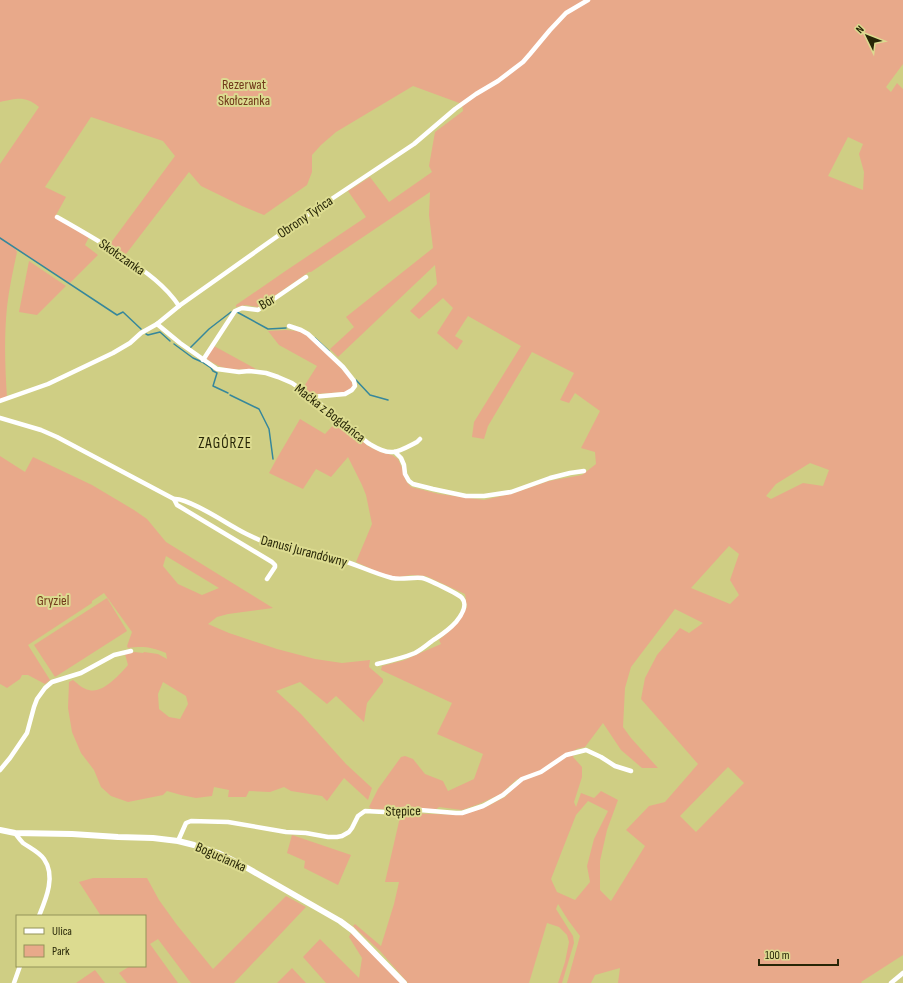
<svg xmlns="http://www.w3.org/2000/svg" width="903" height="983" viewBox="0 0 903 983" font-family="'Sofia Sans Condensed',sans-serif">
<rect width="100%" height="100%" fill="#cfce84"/>
<!-- green -->
<g fill="#e8a98a" fill-rule="evenodd">
<path d="M0,0H903V64L886,87L891,92L897,83L903,89V955L861,982L862,983H618L620,968L595,975L591,983H567L580,936L568,920L558,904L556,909L573,936L574,943L562,983H558L565,962L569,942L567,935L559,927L547,923L529,983H408L380,951L353,926L355,924L381,946L394,904L399,882H385L401,813L462,815L486,807L505,797L522,780L517,779L501,794L479,804L462,810L439,807L435,810L372,809L369,807L378,789L401,757L405,756L413,759L425,774L443,781L448,791L474,779L483,754L437,734L452,703L381,670L382,666L405,660L418,654L441,644L439,640L453,628L467,607L465,594L426,576L411,575L392,578L356,562L372,524L366,495L362,485L348,457L331,477L316,469L303,489L269,473L276,460L300,419L325,434L337,421L368,446L380,452L392,455L398,459L402,468L406,481L411,487L439,494L484,500L514,493L549,481L582,475L596,464L595,452L581,448L600,411L575,393L569,403L560,400L574,373L532,352L488,426L484,439L472,437L474,422L521,346L468,316L455,336L463,341L457,350L437,333L453,308L443,298L419,319L410,311L437,284L435,265L338,357L330,349L354,327L346,317L433,248L429,215L430,192L311,272H309L258,307L246,305L236,307V305L284,272L366,217L348,191L370,177L389,202L432,172L429,166L435,132L463,111L462,104L413,86L336,132L321,145L312,155V172L307,185L264,215L242,206L201,186L189,172L126,254L110,244L175,156L163,141L91,117L45,187L66,197L55,217L89,237L85,245L98,255L70,283L15,248L17,252C13,271 9,289 7,307C4,337 5,368 7,398L0,399V164L39,107C24,95 17,99 0,102ZM848,137L863,144L859,154L864,172L863,190L828,176ZM810,463L829,470L823,486L803,483L771,499L766,496L776,484ZM729,546L739,554L730,580L739,595L730,604L691,588ZM675,609L703,623L689,633L680,628L657,655L645,678L641,699L698,764L665,802L649,806L626,830L645,846L611,901L600,890V861L607,830L618,800L601,791L594,798L581,793L576,807L574,802L582,777V767L573,757L576,749L585,747L603,723L621,750L642,768H658L631,738L623,727L625,688L631,667ZM728,767L744,783L696,832L680,816ZM588,801L608,811L594,839L587,866L590,882L575,900L557,892L551,879L576,815Z"/>
<polygon points="29,261 66,286 37,315 19,312"/>
<polygon points="286,330 297,331 305,334 332,359 349,377 353,385 351,388 345,392 314,394 309,393 303,388 317,366 279,345 268,331"/>
<path d="M214,346L256,369C235,369 225,372 207,359L208,354Z"/>
<path d="M0,456L25,472L33,457L92,485L134,510L147,519L166,542L273,608L228,614L217,617L208,624L229,633L277,649L315,659L342,663L370,660L369,667L383,679V682L367,703L364,722L336,696L327,704L300,682L276,691L301,714L346,764L372,788L368,800L344,778L327,801L322,796L291,791L284,787L270,792L249,791L246,797H228L229,790L214,787L212,796L196,798L181,795L167,791L163,795L128,802L111,796L101,787L94,770L81,753L72,732L68,708L69,682L73,680C78,684 83,689 89,690C103,694 120,674 128,665L125,654L135,652L143,653L144,652L158,654L167,659L166,653C151,647 144,646 128,648L127,646L132,632L104,593L92,601V603L28,645L50,680L45,684L28,675H22L20,679L7,688L2,685L0,684ZM166,556L219,588L202,595L178,584L163,566ZM163,682L186,696L188,704L180,719L169,717L159,709L158,694Z"/>
<polygon points="107,598 127,631 55,677 34,645"/>
<polygon points="292,835 351,855 338,885 304,868 305,861 287,853"/>
<polygon points="93,878 147,878 159,900 177,925 213,969 286,896 306,907 234,983 191,983 158,939 150,944 178,983 127,983 119,973 130,966 145,966 145,916 101,916 79,882"/>
<polygon points="351,933 364,945 401,983 326,983 303,957 320,939 359,978 362,958 349,937"/>
<polygon points="292,968 306,983 277,983"/>
<polygon points="95,970 105,983 76,983"/>
</g>
<g fill="none" stroke-linecap="round" stroke-linejoin="round">
<!-- stream -->
<g stroke="#36879b" stroke-width="1.5">
<polyline points="0,238 117,315 123,312 141,329"/>
<polyline points="237,312 268,329 286,328"/>
<polyline points="146,334 148,335 160,332 170,341"/>
<polyline points="315,338 329,351"/>
<polyline points="174,344 193,358 202,362 211,368 213,371 217,373 213,386 228,393"/>
<polyline points="190,348 209,329 231,312"/>
<polyline points="356,380 370,395 388,400"/>
<polyline points="230,395 259,409 269,429 273,459"/>
</g>
<!-- street -->
<g stroke="#fff" stroke-width="4.5">
<path d="M57,217C80,230 103,243 125,258C145,271 166,286 179,306"/>
<path d="M157,324L180,343L217,369L239,372L249,371L266,373L278,377L292,383L312,397L368,443C375,447 384,453 393,452C399,452 411,445 417,442L420,439"/>
<polyline points="289,326 301,330 308,334 343,367 354,381 355,386 352,390 345,394 312,397"/>
<polyline points="203,360 235,311 242,308 258,310 306,277"/>
<polyline points="0,401 48,384 113,353 130,343 141,333 157,324 179,306 306,216 414,144 455,109 476,94 498,81 523,62 530,54 550,30 566,13 588,0"/>
<path d="M0,418L41,430L57,437L174,499C187,497 226,523 239,530C248,535 257,539 266,543C288,550 312,552 334,558C354,563 372,573 392,578C402,580 412,577 422,578C427,579 459,594 462,598C468,605 461,616 456,622C448,631 441,635 432,641C427,645 421,650 415,653C403,658 390,661 377,664"/>
<polyline points="395,452 401,458 404,465 405,474 409,481 413,484 433,489 466,496 484,496 511,492 550,478 570,473 584,471"/>
<polyline points="174,499 177,505 272,562 275,565 275,567 267,579"/>
<polyline points="0,770 10,758 27,733 34,707 37,699 45,688 52,682 81,673 114,655 131,651"/>
<path d="M15,833C18,837 20,840 23,843C30,848 39,852 44,859C56,876 46,899 39,916"/>
<polyline points="178,841 186,823 191,821 228,822 286,832 306,833 328,837 337,837 342,836 349,832 352,828 358,816 365,811 384,812 405,809 420,810 456,813 462,813 483,806 503,795 522,779 541,772 566,755 586,750 601,757 615,766 631,771"/>
<polyline points="14,983 20,966"/>
<polyline points="891,983 903,973"/>
</g>
<!-- secondary -->
<polyline stroke="#fff" stroke-width="6" points="0,830 15,833 72,834 118,837 153,838 178,841 194,845 218,853 242,865 340,921 352,930 404,983"/>
</g>
<g text-anchor="middle" dominant-baseline="central" stroke-width="4" stroke-linejoin="round" paint-order="stroke">
<!-- park labels -->
<g font-size="14" fill="#723a1b" stroke="#dcdb90">
<text x="244" y="84">Rezerwat<tspan x="244" dy="16">Skołczanka</tspan></text>
<text x="53" y="600">Gryziel</text>
</g>
<!-- street labels -->
<g font-size="14" fill="#272607" stroke="#dcdb90">
<text transform="translate(305 217) rotate(-34)">Obrony Tyńca</text>
<text transform="translate(122 257) rotate(35)">Skołczanka</text>
<text transform="translate(267 302) rotate(-30)">Bór</text>
<text transform="translate(330 413) rotate(38)">Maćka z Bogdańca</text>
<text transform="translate(304 551) rotate(15)">Danusi Jurandówny</text>
<text transform="translate(403 811) rotate(-1)">Stępice</text>
<text transform="translate(221 857) rotate(24)">Bogucianka</text>
</g>
<!-- neighbourhood labels -->
<g font-size="15" letter-spacing="1" fill="#272607" stroke="#dcdb90">
<text x="225" y="443">ZAGÓRZE</text>
</g>
</g>
<!-- legend -->
<rect x="16" y="915" width="130" height="52" fill="#dcdb90" stroke="#949359"/>
<rect x="24" y="928" width="20" height="6" fill="#ffffff" stroke="#949359"/>
<text x="52" y="935" font-size="12" fill="#272607">Ulica</text>
<rect x="24" y="945" width="20" height="12" fill="#e8a98a" stroke="#949359"/>
<text x="52" y="955" font-size="12" fill="#272607">Park</text>
<!-- north arrow -->
<g transform="translate(867 36) rotate(313)" stroke="#dcdb90" stroke-width="3" paint-order="stroke">
<path d="M0-3L7 15L0 10L-7 15Z" fill="#272607"/>
<text y="-6" font-size="11" font-weight="bold" text-anchor="middle" fill="#272607">N</text>
</g>
<!-- scale -->
<path d="M759 959v6h79v-6" fill="none" stroke="#272607" stroke-width="2"/>
<text x="765" y="959" font-size="12" fill="#272607" stroke="#dcdb90" stroke-width="3" paint-order="stroke">100 m</text>
</svg>
